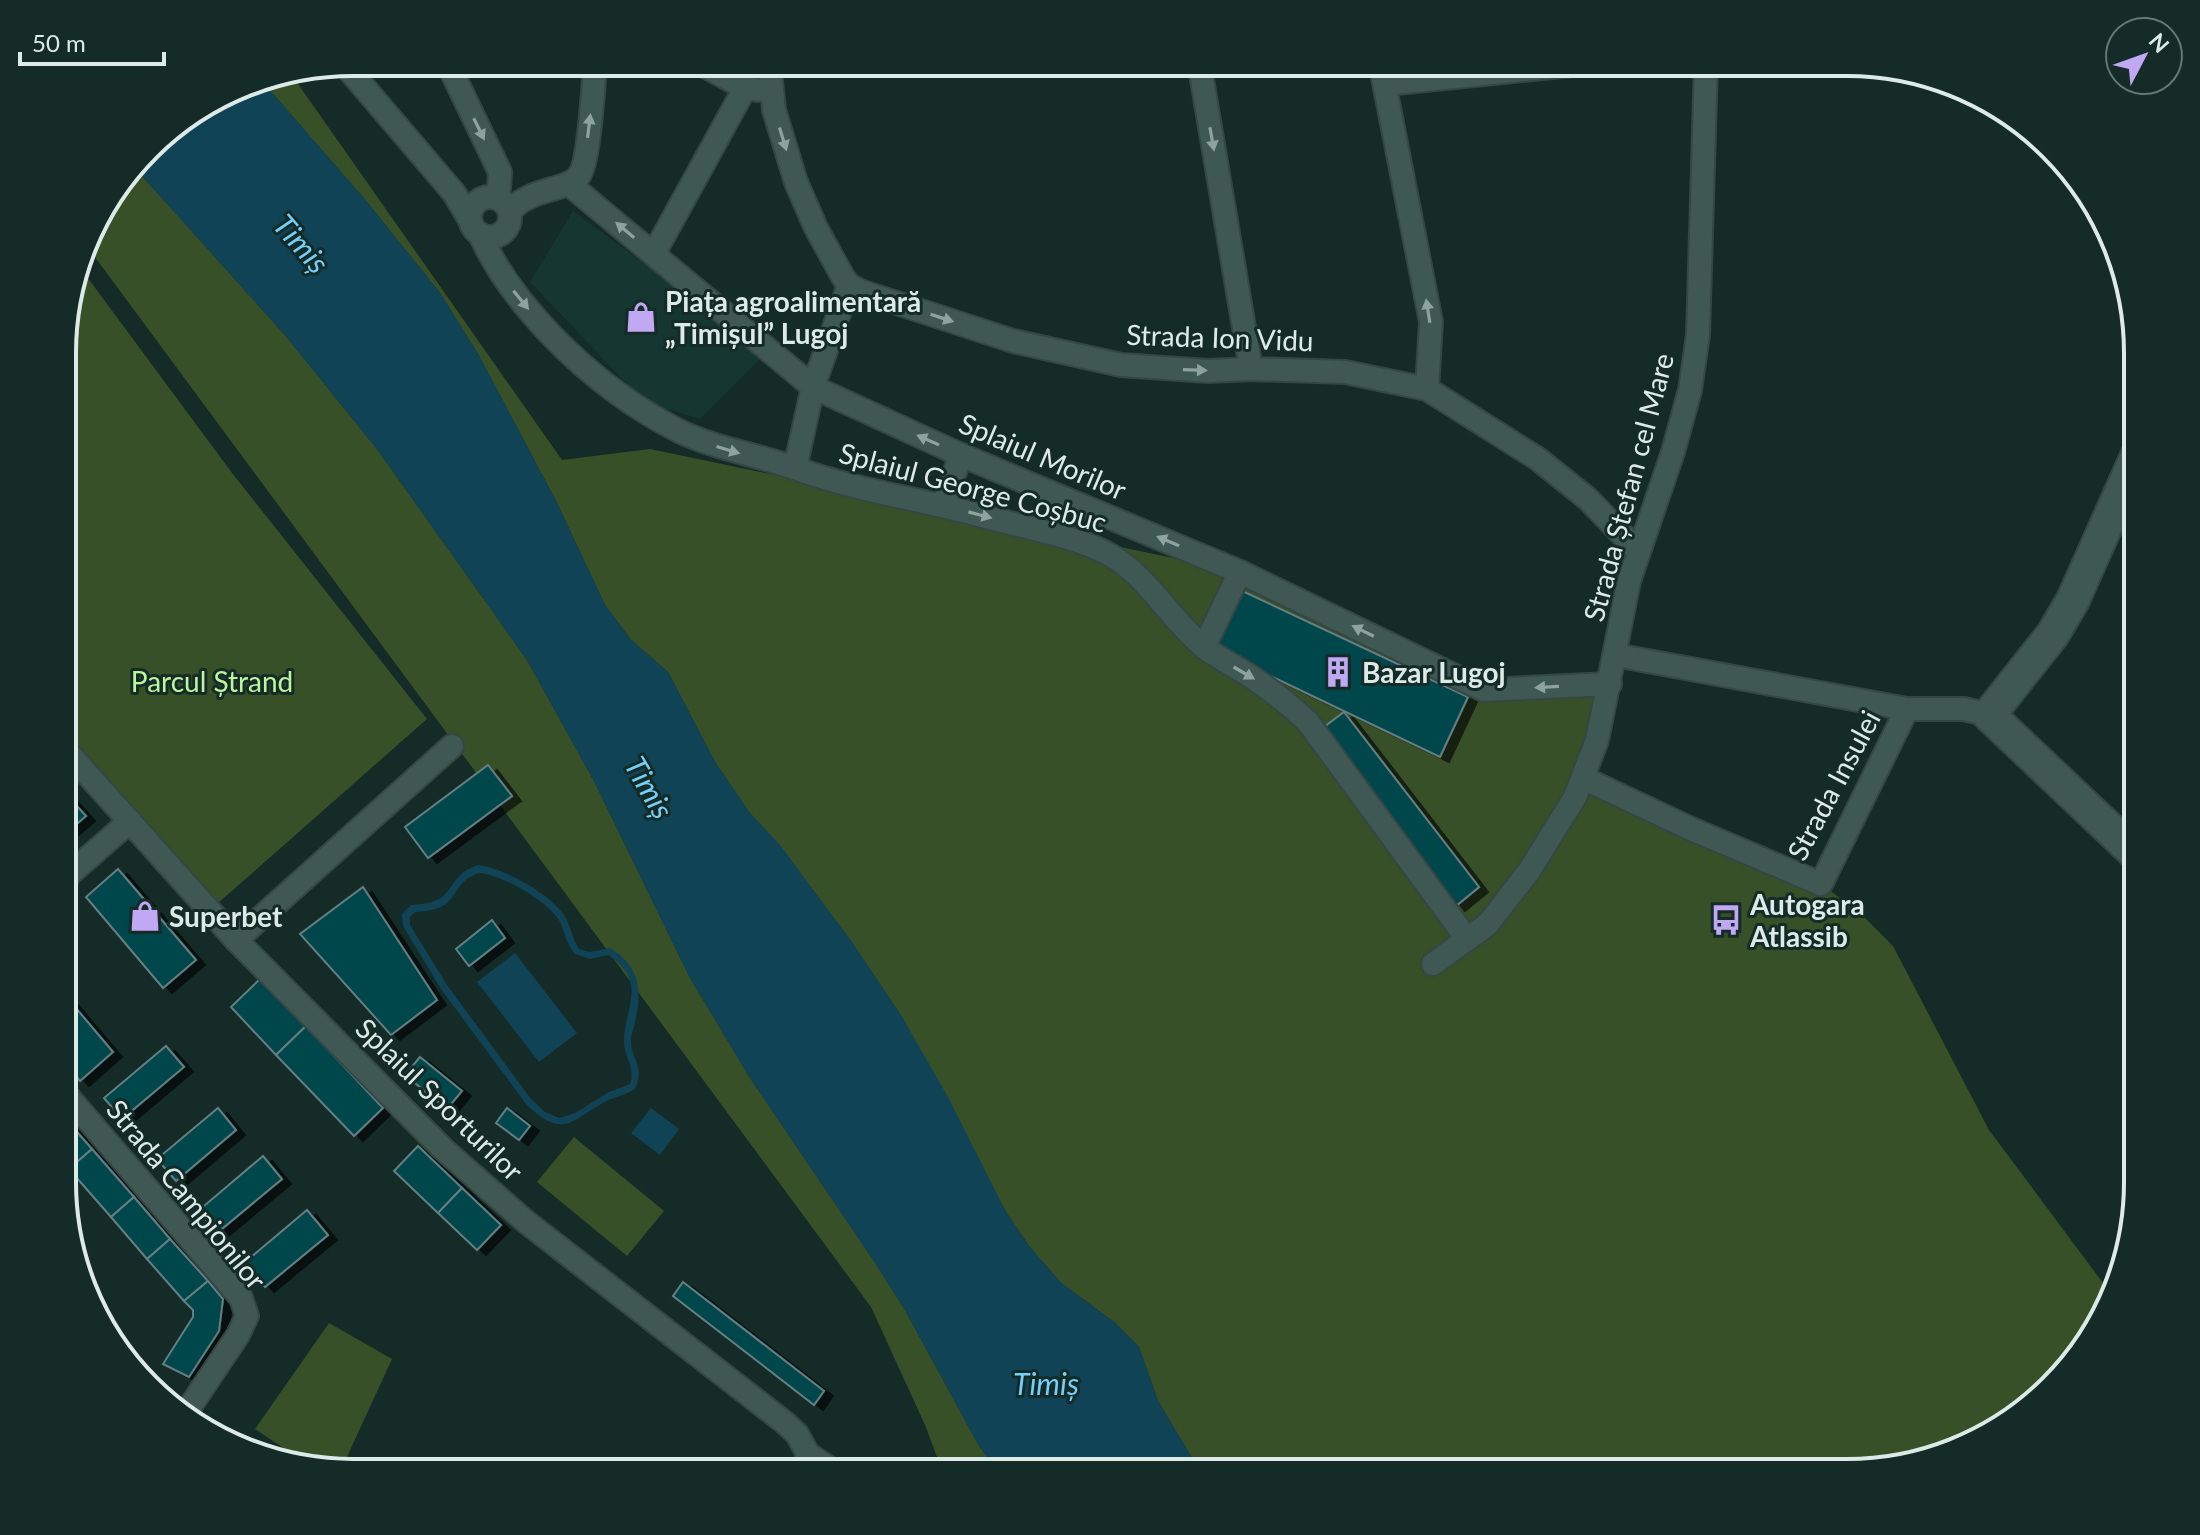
<svg xmlns="http://www.w3.org/2000/svg" width="2200" height="1535" viewBox="0 0 2200 1535" font-family="Lato,sans-serif">
<defs>
<filter id="shadow"><feDropShadow dx="9" dy="5" stdDeviation="0" flood-color="#0009"/></filter>
</defs>
<rect width="100%" height="100%" fill="#142b27"/>
<!-- built -->
<polygon fill="#153631" points="573,211 766,353 700,419 644,402 530,282"/>
<!-- green -->
<g fill="#375027">
<polygon points="291,74 562,460 650,449 1240,572 1484,690 1610,684 1583,778 1821,884 1860,913 1893,946 1989,1130 2112,1295 2078,1359 1976,1443 1848,1473 1201,1473 1158,1401 1139,1347 1114,1322 1061,1283 1029,1246 1006,1212 902,1017 851,941 780,846 749,812 715,762 668,672 631,640 605,605 556,501 478,354 440,293 367,202 261,80"/>
<polygon points="135,168 285,335 377,449 527,660 594,781 690,978 750,1078 874,1261 905,1310 978,1444 998,1473 943,1473 925,1425 871,1307 86,245 92,224"/>
<polygon points="79,266 232,473 427,719 217,904 64,733 64,315"/>
<polygon points="574,1137 664,1211 627,1256 537,1182"/>
<polygon points="329,1323 392,1359 340,1472 278,1461 285,1449 255,1429"/>
</g>
<!-- water -->
<g fill="#114357" fill-rule="evenodd">
<polygon points="261,80 367,202 440,293 478,354 556,501 605,605 631,640 668,672 715,762 749,812 780,845 851,941 902,1017 948,1097 1006,1212 1029,1246 1061,1283 1114,1322 1139,1347 1158,1401 1201,1473 998,1473 978,1444 905,1310 874,1261 750,1078 690,978 594,781 527,660 377,449 285,335 135,168 161,134 242,84"/>
<path d="M478,865C504,868 549,893 564,915C571,925 572,939 579,949L590,952L610,948C637,965 643,986 636,1017C635,1026 631,1033 631,1042C632,1062 645,1065 635,1089C627,1094 619,1096 611,1099C572,1117 566,1143 526,1104L441,989L403,926L402,914L411,905C461,903 441,878 478,865ZM479,873C502,875 546,900 559,920C565,931 566,944 575,954L590,959L608,955C649,981 624,1008 624,1042C624,1058 636,1067 630,1084L609,1092L575,1113L559,1118L545,1112L531,1099L447,985L410,925V917L415,912C465,910 446,884 479,873Z"/>
<polygon points="515,953 577,1033 539,1062 477,982"/>
<polygon points="651,1108 679,1129 660,1155 631,1133"/>
</g>
<!-- building -->
<g fill="#00464c" stroke="#657e82" stroke-width="2" filter="url(#shadow)">
<polygon points="1238,589 1468,697 1440,757 1210,647"/>
<polygon points="1344,712 1479,887 1456,906 1320,730"/>
<polygon points="488,765 512,796 428,858 405,827"/>
<polygon points="64,792 86,816 64,835"/>
<polygon points="118,869 196,960 163,988 86,897"/>
<polygon points="363,887 437,1000 391,1035 300,934"/>
<polygon points="492,920 505,938 469,966 456,949"/>
<polygon points="261,978 306,1026 276,1055 231,1007"/>
<polygon points="64,994 113,1052 80,1081 64,1062"/>
<polygon points="306,1026 383,1108 354,1136 276,1055"/>
<polygon points="166,1046 184,1067 122,1119 104,1098"/>
<polygon points="420,1057 462,1091 447,1109 405,1075"/>
<polygon points="218,1108 236,1130 176,1181 157,1159"/>
<polygon points="507,1108 530,1126 519,1140 496,1123"/>
<polygon points="70,1124 92,1149 64,1173 64,1128"/>
<polygon points="418,1146 462,1188 438,1213 394,1171"/>
<polygon points="92,1149 134,1197 111,1217 69,1169"/>
<polygon points="263,1156 282,1179 217,1233 198,1211"/>
<polygon points="462,1188 501,1225 477,1250 438,1213"/>
<polygon points="134,1197 170,1239 147,1259 111,1217"/>
<polygon points="307,1210 328,1235 265,1287 244,1263"/>
<polygon points="170,1239 208,1281 184,1301 147,1259"/>
<polygon points="208,1281 223,1299 219,1331 189,1377 163,1364 193,1317 193,1310 184,1301"/>
<polygon points="683,1282 824,1391 814,1405 673,1296"/>
</g>
<g fill="none" stroke-linecap="round" stroke-linejoin="round">
<defs>
<g id="minor">
<polyline points="447,62 500,172 499,189 493,197"/>
<polyline points="698,62 745,88 758,90"/>
<polyline points="769,62 774,110 796,182 816,228 843,277 849,285 860,291 1013,341 1121,365 1208,371 1251,369 1345,372 1427,389 1538,459 1588,499 1638,551"/>
<polyline points="1199,62 1251,369"/>
<polyline points="1380,62 1431,322 1427,389"/>
<polyline points="344,64 454,193 470,220"/>
<polyline points="1386,84 1602,62"/>
<polyline points="569,184 813,387 961,455 1240,572 1484,690 1610,684"/>
<circle cx="490" cy="217" r="20"/>
<path d="M510,211C525,194 545,192 565,185C570,183 577,179 580,174C589,160 594,82 595,62"/>
<path d="M480,234C497,273 524,307 553,337C590,375 632,407 679,431C716,449 756,454 794,468C854,490 920,499 982,516C1022,527 1074,535 1110,555C1149,577 1170,620 1205,648C1221,660 1239,668 1256,680C1275,693 1291,706 1308,722L1467,939"/>
<polyline points="657,248 745,88"/>
<polyline points="795,468 813,387 849,285"/>
<polyline points="943,505 961,455"/>
<polyline points="1204,647 1240,572"/>
<polyline points="1615,655 1907,709 1964,709 1989,715"/>
<polyline points="64,748 236,940 442,1148 525,1221 784,1422 797,1434 808,1454"/>
<polyline points="1583,778 1689,828 1821,884 1907,709"/>
<polyline points="64,879 130,821"/>
<polyline points="236,940 452,746"/>
<polyline points="1433,964 1488,924 1529,871 1575,797 1597,740 1629,581 1673,452 1690,390 1698,335 1706,63"/>
<polyline points="64,1092 241,1298 247,1316 238,1335 183,1417"/>
<polyline points="808,1454 837,1473"/>
<polyline points="797,1473 805,1463 808,1454"/>
</g>
<polyline id="secondary" points="2137,456 2073,600 2053,634 1989,715 2137,855"/>
</defs>
<!-- minor casing -->
<use href="#minor" stroke="#354744" stroke-width="26"/>
<!-- secondary casing -->
<use href="#secondary" stroke="#354744" stroke-width="36"/>
<!-- minor -->
<use href="#minor" stroke="#405853" stroke-width="22"/>
<!-- secondary -->
<use href="#secondary" stroke="#405853" stroke-width="32"/>
</g>
<!-- one-way arrows -->
<defs><path id="oneway-solid" d="M-6-.8H1V-3.2L6.5 0L1 3.2V.8H-6Z" transform="scale(2)"/></defs>
<g fill="#8ea29e">
<use href="#oneway-solid" transform="translate(589 126) rotate(-83)"/>
<use href="#oneway-solid" transform="translate(479 129) rotate(64)"/>
<use href="#oneway-solid" transform="translate(783 139) rotate(73)"/>
<use href="#oneway-solid" transform="translate(1212 139) rotate(80)"/>
<use href="#oneway-solid" transform="translate(625 230) rotate(-140)"/>
<use href="#oneway-solid" transform="translate(521 300) rotate(51)"/>
<use href="#oneway-solid" transform="translate(1428 311) rotate(-99)"/>
<use href="#oneway-solid" transform="translate(942 318) rotate(18)"/>
<use href="#oneway-solid" transform="translate(1195 370) rotate(2)"/>
<use href="#oneway-solid" transform="translate(928 440) rotate(-156)"/>
<use href="#oneway-solid" transform="translate(728 450) rotate(17)"/>
<use href="#oneway-solid" transform="translate(980 515) rotate(15)"/>
<use href="#oneway-solid" transform="translate(1168 541) rotate(-157)"/>
<use href="#oneway-solid" transform="translate(1363 631) rotate(-154)"/>
<use href="#oneway-solid" transform="translate(1244 673) rotate(30)"/>
<use href="#oneway-solid" transform="translate(1547 687) rotate(177)"/>
</g>
<!-- icons -->
<defs>
<symbol id="shop-bare" viewBox="-9 -9 18 18"><path d="M-5-2.5h2.3a2.7 3.5 0 0 1 5.4 0H5L5.5 6h-11ZM-1.5-2.5h3a1.5 2.3 0 0 0-3 0Z" fill="#c1a8f3" stroke="#142b27" stroke-width="2.5" paint-order="stroke"/></symbol>
<symbol id="building-bare" viewBox="-9 -9 18 18"><path d="M-4-6H4V6H1V3H-1V6H-4ZM-2.5-4.3h1.7v1.8h-1.7ZM.8-4.3h1.7v1.8H.8ZM-2.5-1h1.7V.8h-1.7ZM.8-1h1.7V.8H.8Z" fill="#c1a8f3" stroke="#142b27" stroke-width="2.5" paint-order="stroke"/></symbol>
<symbol id="bus-bare" viewBox="-9 -9 18 18"><path d="M-5-6H5V4H4V6H2V4H-2V6H-4V4H-5ZM-3.5-4V0h7V-4ZM-3.5 1.2v1.5H-2V1.2ZM2 1.2v1.5H3.5V1.2Z" fill="#c1a8f3" stroke="#142b27" stroke-width="2.5" paint-order="stroke"/></symbol>
</defs>
<g fill-rule="evenodd">
<use href="#shop-bare" x="619" y="295" width="44" height="44"/>
<use href="#building-bare" x="1316" y="650" width="44" height="44"/>
<use href="#shop-bare" x="123" y="894" width="44" height="44"/>
<use href="#bus-bare" x="1704" y="898" width="44" height="44"/>
</g>
<g text-anchor="middle" dominant-baseline="central" stroke-width="6" stroke-linejoin="round" paint-order="stroke">
<!-- poi labels -->
<g font-size="28" font-weight="bold" fill="#ddebe8" stroke="#142b27" text-anchor="start">
<text x="665" y="301">Piața agroalimentară<tspan x="665" dy="32">„Timișul” Lugoj</tspan></text>
<text x="1362" y="672">Bazar Lugoj</text>
<text x="1750" y="904">Autogara<tspan x="1750" dy="32">Atlassib</tspan></text>
<text x="169" y="916">Superbet</text>
</g>
<!-- street labels -->
<g font-size="28" fill="#ddebe8" stroke="#142b27">
<text transform="translate(1220 337) rotate(2)">Strada Ion Vidu</text>
<text transform="translate(1043 456) rotate(23)">Splaiul Morilor</text>
<text transform="translate(973 487) rotate(15)">Splaiul George Coșbuc</text>
<text transform="translate(1628 487) rotate(-75)">Strada Ștefan cel Mare</text>
<text transform="translate(1833 785) rotate(-62)">Strada Insulei</text>
<text transform="translate(440 1099) rotate(44)">Splaiul Sporturilor</text>
<text transform="translate(187 1194) rotate(51)">Strada Campionilor</text>
</g>
<!-- park labels -->
<g font-size="28" fill="#bcf59a" stroke="#142b27">
<text x="212" y="681">Parcul Ștrand</text>
</g>
<!-- water labels -->
<g font-size="30" font-style="italic" fill="#72d0fa" stroke="#142b27">
<text transform="translate(302 243) rotate(49)">Timiș</text>
<text transform="translate(650 787) rotate(60)">Timiș</text>
<text x="1046" y="1383">Timiș</text>
</g>
</g>
<!-- crop -->
<path d="M0 0H2200V1535H0ZM353 76H1847A277 277 0 0 1 2124 353V1182A277 277 0 0 1 1847 1459H353A277 277 0 0 1 76 1182V353A277 277 0 0 1 353 76Z" fill="#142b27" fill-rule="evenodd"/>
<path fill="none" stroke="#ddebe8" stroke-width="4" d="M353 76H1847A277 277 0 0 1 2124 353V1182A277 277 0 0 1 1847 1459H353A277 277 0 0 1 76 1182V353A277 277 0 0 1 353 76Z"/>
<!-- north arrow -->
<g transform="translate(2144 56) rotate(49)"><circle r="38" fill="#142b27" stroke="#647874" stroke-width="2"/>
<path d="M0-6L14 30L0 20L-14 30Z" fill="#c1a8f3"/>
<text y="-12" font-size="22" font-weight="bold" text-anchor="middle" fill="#ddebe8">N</text>
</g>
<!-- scale -->
<path d="M20 52v12h144v-12" fill="none" stroke="#ddebe8" stroke-width="4"/>
<text x="32" y="52" font-size="24" fill="#ddebe8" stroke="#142b27" stroke-width="6" paint-order="stroke">50 m</text>
</svg>
